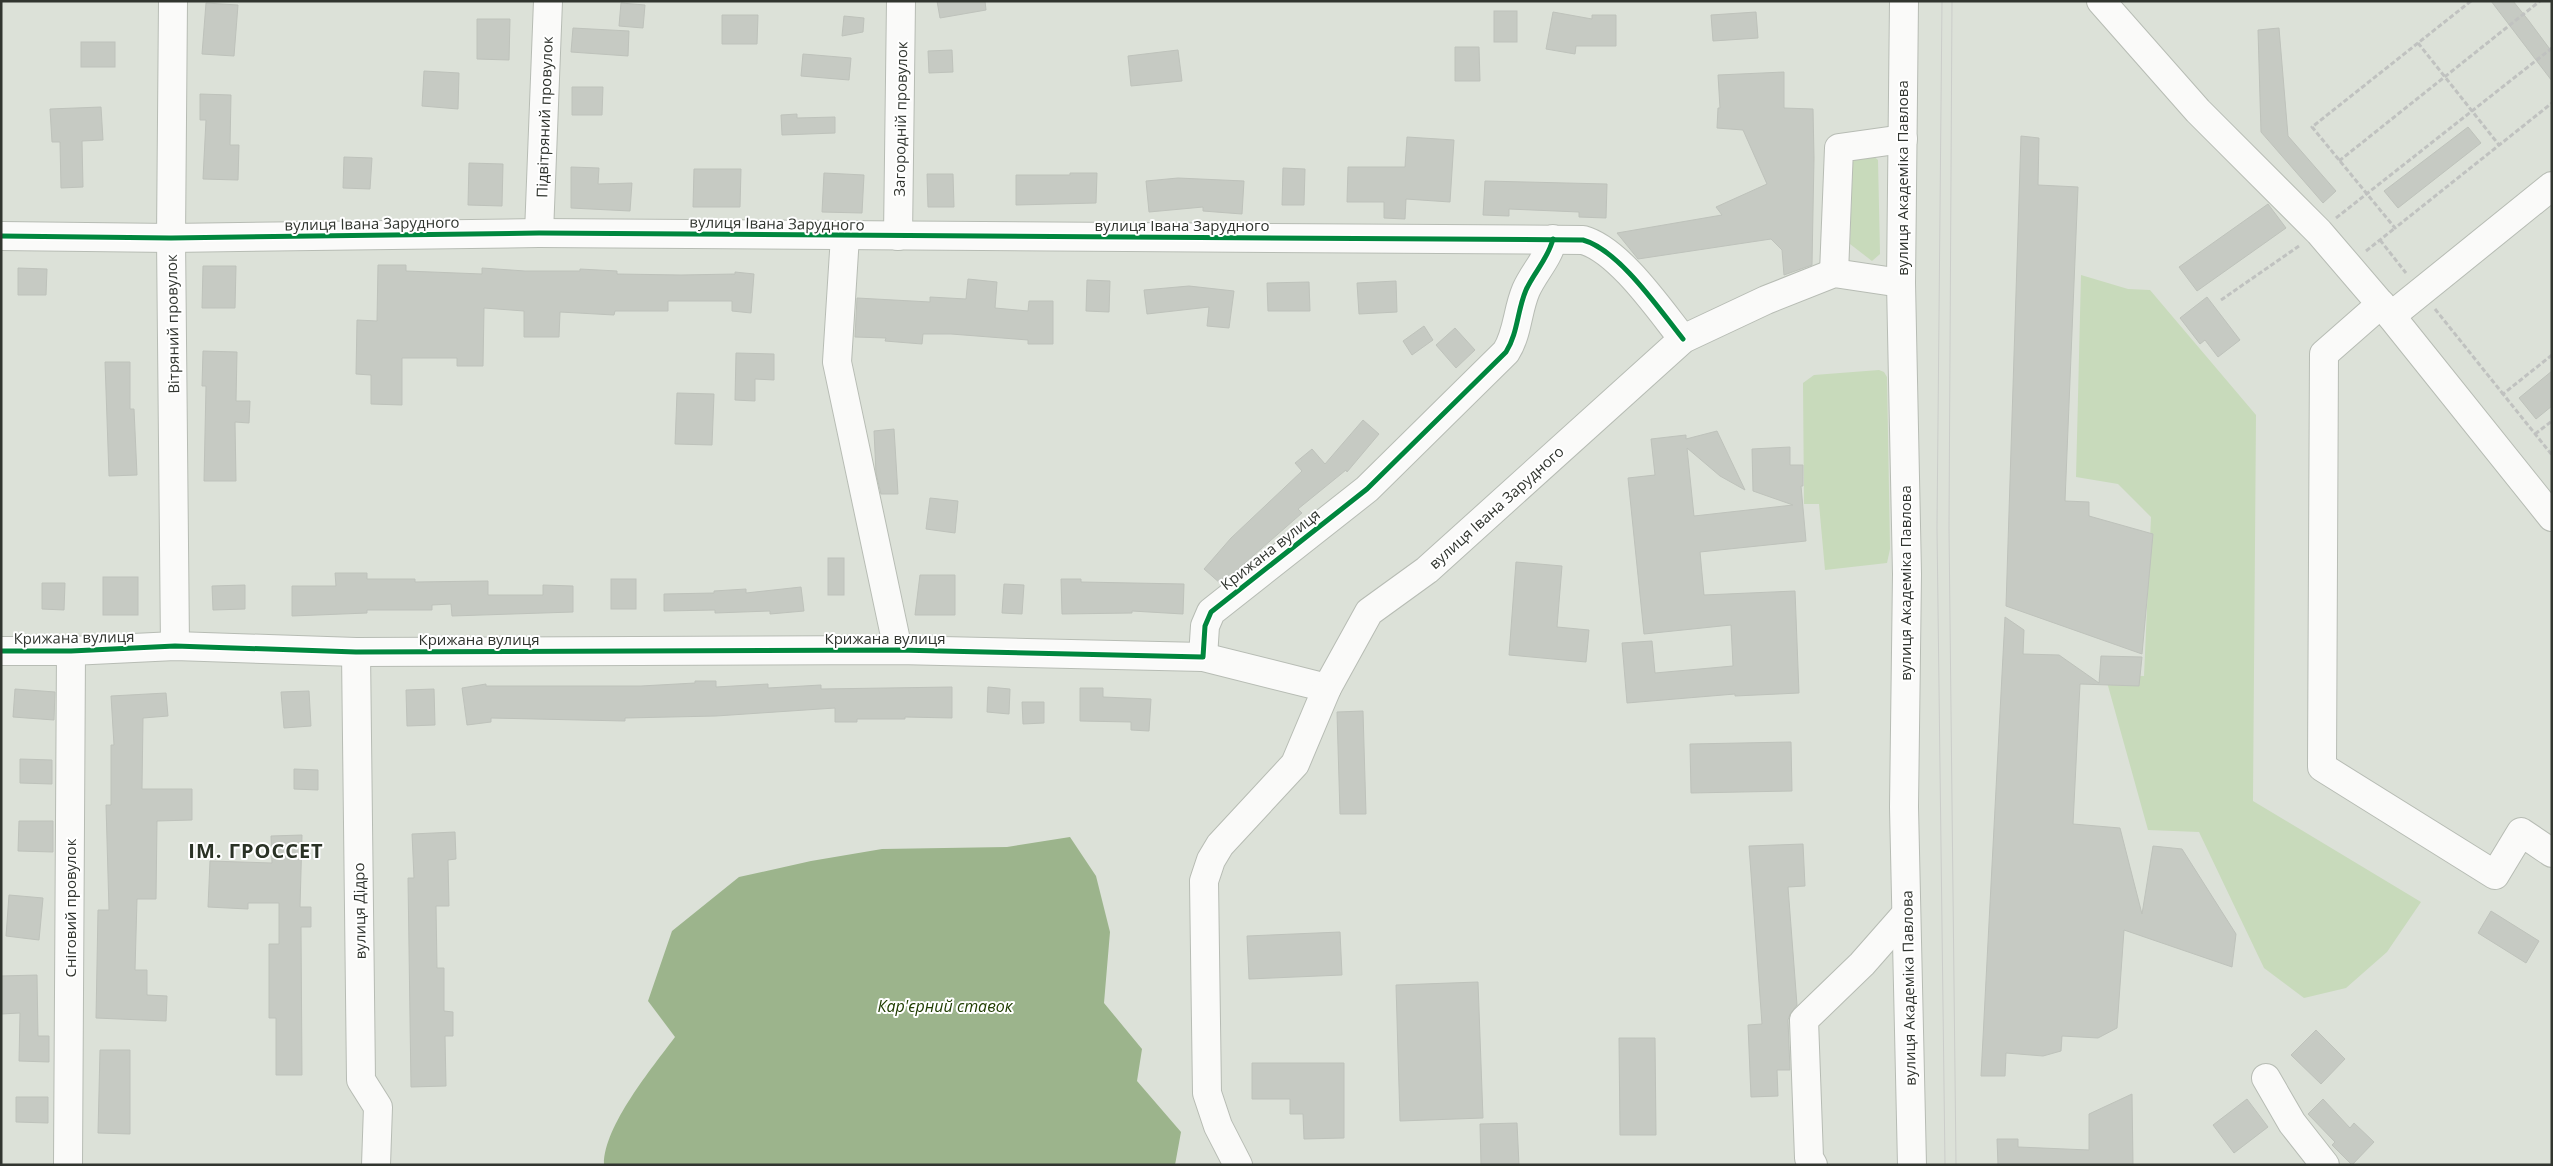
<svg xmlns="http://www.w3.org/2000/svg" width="2553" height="1166" viewBox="0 0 2553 1166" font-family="'Open Sans',sans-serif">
<rect width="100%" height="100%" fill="#dce1d8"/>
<!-- green -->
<g fill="#c8dabb">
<polygon points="1872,155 1878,160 1880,254 1872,261 1850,244 1853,159"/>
<polygon points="2081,275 2128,289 2150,290 2256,415 2253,801 2421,902 2387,952 2346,988 2304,998 2264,968 2199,832 2148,830 2105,675 2144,676 2151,517 2118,484 2076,477"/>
<polygon points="1879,370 1884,372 1887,377 1890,549 1887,563 1825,570 1819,504 1804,504 1803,383 1814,375"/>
</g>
<!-- water -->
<path fill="#9cb48c" d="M1070,837L1096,876L1110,932L1104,1003L1142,1049L1137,1081L1181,1132L1175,1165H604C603,1127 652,1068 675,1037L648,1001L672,931L739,877L811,861L882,849L1007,847Z"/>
<!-- building -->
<g fill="#c6cac3" stroke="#bec2bb">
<polygon points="937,1 985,1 986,10 940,18"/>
<polygon points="2491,1 2513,1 2529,21 2552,52 2552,81"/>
<polygon points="206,3 238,5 234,56 202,54"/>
<polygon points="621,3 645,5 643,28 619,26"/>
<rect x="1494" y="11" width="23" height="31"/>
<polygon points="1553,12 1592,19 1592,15 1616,15 1616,46 1576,46 1575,54 1546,49"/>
<polygon points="1756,12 1758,38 1713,41 1711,15"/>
<polygon points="722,15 758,15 757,44 722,44"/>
<polygon points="844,16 864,18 863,32 842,36"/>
<polygon points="477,19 510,19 509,60 477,59"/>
<polygon points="573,28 629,31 628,56 571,52"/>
<polygon points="2279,28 2288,136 2336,191 2323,203 2261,132 2258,30"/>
<rect x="81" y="42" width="34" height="25"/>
<polygon points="1455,47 1479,47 1480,81 1455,81"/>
<polygon points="952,50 953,72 929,73 928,51"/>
<polygon points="1178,50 1182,81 1131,86 1128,56"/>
<polygon points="803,54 851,58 849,80 801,76"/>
<polygon points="424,71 459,73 458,109 422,106"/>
<polygon points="1784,72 1784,108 1813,109 1814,158 1812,265 1784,275 1782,250 1771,239 1638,259 1617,233 1722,215 1716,207 1767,184 1743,130 1717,128 1718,108 1720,108 1718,75"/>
<polygon points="572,87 603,87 602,115 572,115"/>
<polygon points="200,94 231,95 230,145 239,145 238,180 203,179 206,120 200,120"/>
<polygon points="101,107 103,140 82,141 83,187 61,188 60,142 52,142 50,109"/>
<polygon points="797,114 797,118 835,117 835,133 782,135 781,115"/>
<polygon points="2468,127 2481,143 2398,208 2384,191"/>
<polygon points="2021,136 2039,138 2038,185 2078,187 2065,501 2089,502 2089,516 2153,534 2142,654 2006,606"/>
<polygon points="1407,137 1454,140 1450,202 1406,199 1405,219 1384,218 1384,202 1347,202 1348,167 1405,167"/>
<polygon points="344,157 372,158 370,189 343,188"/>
<polygon points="469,163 503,164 502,206 468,205"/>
<polygon points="571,167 599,168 598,184 632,183 630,211 571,208"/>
<polygon points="1283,168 1305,169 1304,205 1282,205"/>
<polygon points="694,169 741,169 740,207 693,207"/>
<polygon points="824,173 864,175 862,213 822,212"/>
<polygon points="1070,173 1097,173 1096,203 1016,205 1016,175 1070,175"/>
<polygon points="927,174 953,174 954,207 928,207"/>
<polygon points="1178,178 1244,181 1242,214 1203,211 1203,207 1149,212 1146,181"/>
<polygon points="1485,181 1607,184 1606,218 1579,217 1579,212 1509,209 1509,216 1483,215"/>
<polygon points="2268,204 2286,228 2197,291 2179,267"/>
<polygon points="378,265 406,265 406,271 482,274 482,268 525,271 580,271 580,269 617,271 617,274 681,275 735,274 735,272 754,274 751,313 732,311 732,301 668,301 668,311 615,311 614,315 560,312 559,337 524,337 524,311 484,308 483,366 457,366 457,358 402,358 402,405 371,404 371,375 356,374 357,320 377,321"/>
<polygon points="203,266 236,266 235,308 202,308"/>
<polygon points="18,268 47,269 46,295 18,295"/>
<polygon points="968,279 997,282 995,308 1028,311 1029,301 1053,301 1053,344 1028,344 1028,340 951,334 923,334 922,344 885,341 886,338 855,337 857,298 930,302 930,297 966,299"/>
<polygon points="1087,280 1110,281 1109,312 1086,311"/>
<polygon points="1396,281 1397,312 1359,314 1357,283"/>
<polygon points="1309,282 1310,311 1268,311 1267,283"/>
<polygon points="1189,286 1234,291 1229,328 1207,326 1209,307 1147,314 1144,290"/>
<polygon points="2207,297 2240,340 2218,357 2205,340 2200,344 2180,318"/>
<polygon points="1424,326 1433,340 1412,355 1403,341"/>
<polygon points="1455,328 1475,350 1456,368 1436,345"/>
<polygon points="203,351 237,352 236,401 250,401 249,423 235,422 236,481 204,481 206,386 202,386"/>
<polygon points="736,353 774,354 774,380 755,379 755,401 735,400"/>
<polygon points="105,362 130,362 130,409 134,409 137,475 109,476"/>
<polygon points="2552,371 2552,406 2536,419 2519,398"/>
<polygon points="677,393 714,394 712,445 675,444"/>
<polygon points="1363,420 1379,434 1347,472 1346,470 1298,509 1302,513 1221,584 1204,569 1231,538 1302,471 1295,463 1312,449 1325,464"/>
<polygon points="894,429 898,494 881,494 876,473 874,431"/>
<polygon points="1717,431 1745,490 1720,476 1687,448 1694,516 1793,505 1753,491 1752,449 1790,447 1790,465 1803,465 1803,486 1801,486 1806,541 1700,552 1704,595 1795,591 1799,693 1735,696 1735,694 1627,703 1622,643 1652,641 1655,673 1733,666 1731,625 1644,634 1628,478 1655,475 1651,439 1686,435 1686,439"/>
<polygon points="930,498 958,501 955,533 926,529"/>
<rect x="828" y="558" width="16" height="37"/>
<polygon points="1516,562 1562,566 1557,627 1589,630 1586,662 1509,655"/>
<polygon points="335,573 367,573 367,579 415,579 415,582 488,581 488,595 543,595 543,585 573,586 573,612 452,616 451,604 432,605 432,610 367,610 367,613 292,616 292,586 336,586"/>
<polygon points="920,575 955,575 955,615 915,615"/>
<rect x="103" y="577" width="35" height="38"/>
<rect x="611" y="579" width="25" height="30"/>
<polygon points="1061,579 1081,579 1081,582 1184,584 1183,614 1132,611 1132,613 1062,614"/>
<polygon points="42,583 65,583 64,610 42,609"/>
<polygon points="1004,584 1024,585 1022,614 1002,613"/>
<polygon points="245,585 245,609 213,610 212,586"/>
<polygon points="801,587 804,611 770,614 770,611 715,613 715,610 664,611 664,594 714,593 714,591 746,589 746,593"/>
<polygon points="2005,617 2024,630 2023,654 2059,655 2099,683 2101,656 2142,657 2139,686 2080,684 2073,824 2120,828 2142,914 2153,846 2182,849 2236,934 2232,967 2124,930 2117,1028 2098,1038 2062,1036 2061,1051 2043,1056 2006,1053 2005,1076 1981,1076"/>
<polygon points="695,681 716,681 716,687 768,684 768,688 821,685 821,689 952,687 952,718 905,717 905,719 857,719 857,722 835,722 835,708 716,716 625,718 625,721 491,718 491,722 467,725 462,688 486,684 486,686 641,686 695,683"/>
<polygon points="988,687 1010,689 1009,714 987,712"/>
<polygon points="1080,688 1103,688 1103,697 1151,699 1149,731 1131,730 1131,722 1080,721"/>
<polygon points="15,689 55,692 54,720 13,717"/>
<polygon points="434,689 435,725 407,726 406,690"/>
<polygon points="309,691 311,726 284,728 281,692"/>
<polygon points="166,693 168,716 143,718 142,789 192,789 192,820 157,821 156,899 137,899 135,970 147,970 147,995 167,996 166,1021 96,1018 98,910 109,910 106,805 111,805 111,745 114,745 111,696"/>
<polygon points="1022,702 1044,702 1044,723 1023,724"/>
<polygon points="1363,711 1366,814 1340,814 1337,712"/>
<polygon points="1791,742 1792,791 1691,793 1690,744"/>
<polygon points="20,759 52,760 52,784 20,783"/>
<polygon points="294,769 318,770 318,790 294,789"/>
<polygon points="19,821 53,821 53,852 18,851"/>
<polygon points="455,832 456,859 448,860 449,906 436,906 437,968 444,968 444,1011 453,1012 453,1036 445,1036 446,1086 411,1087 408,878 414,878 412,834"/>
<polygon points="302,835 300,907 311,907 311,927 301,927 302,1075 276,1075 276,1018 269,1018 269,944 279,944 279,903 248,903 248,909 208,907 210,861 272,863 271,836"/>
<polygon points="1803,844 1805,886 1788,887 1797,1005 1790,1014 1788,1020 1790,1070 1777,1070 1778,1096 1751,1097 1748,1025 1762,1024 1749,846"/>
<polygon points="9,895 43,898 39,940 6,936"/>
<polygon points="2491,911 2539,941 2526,963 2478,933"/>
<polygon points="1340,932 1342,975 1249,979 1247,936"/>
<polygon points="37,975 38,1036 49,1036 49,1062 19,1061 20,1013 1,1014 1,976"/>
<polygon points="1478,982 1483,1118 1400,1121 1396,985"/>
<polygon points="2316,1030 2345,1059 2321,1084 2291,1055"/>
<polygon points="1619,1038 1655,1038 1656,1135 1620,1135"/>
<polygon points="100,1050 130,1050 130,1134 98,1133"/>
<polygon points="1252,1063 1344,1063 1344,1138 1304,1139 1303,1114 1290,1114 1290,1099 1252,1099"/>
<polygon points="2132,1094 2133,1165 1998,1165 1997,1139 2018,1139 2018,1147 2089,1150 2089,1114"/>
<polygon points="16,1097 48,1097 48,1123 16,1122"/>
<polygon points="2247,1099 2268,1127 2234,1153 2213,1125"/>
<polygon points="2323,1099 2350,1128 2354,1123 2374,1142 2352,1165 2332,1145 2335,1142 2308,1114"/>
<polygon points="1517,1123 1519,1165 1481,1165 1480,1124"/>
</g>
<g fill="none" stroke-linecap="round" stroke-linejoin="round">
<defs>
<g id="minor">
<polyline points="173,1 171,238 175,646"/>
<polyline points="2101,1 2198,111 2319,232 2391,316 2552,517"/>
<polyline points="539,233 548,1"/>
<path d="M1,236L171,238L539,233L1583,240C1619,250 1659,309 1683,339"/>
<polyline points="845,236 837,362 898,650"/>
<polyline points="898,236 901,1"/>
<polyline points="1834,273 1839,148 1903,139"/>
<polyline points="2381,304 2324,354 2322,767 2495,875 2521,832 2552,853"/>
<polyline points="2391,316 2552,186"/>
<path d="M1,651H71L175,646L356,652L898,650L1203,657L1205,626L1211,612L1367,489L1506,352C1518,333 1517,311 1526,290C1534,272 1548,259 1553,239"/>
<polyline points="356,652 361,1080 378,1107 376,1165"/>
<polyline points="1203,657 1327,688"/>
<polyline points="2266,1078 2292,1123 2325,1165"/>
<polyline points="68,1165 71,651"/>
<polyline points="1238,1165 1218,1126 1207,1093 1204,881 1211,860 1220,845 1295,764 1327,688 1369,612 1427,570 1683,339 1766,300 1834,273 1901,283"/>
<polyline points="1813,1165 1809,1158 1804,1020 1862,964 1906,914"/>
</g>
<polyline id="major" points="1904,1 1901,283 1907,574 1904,807 1912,1165"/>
</defs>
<!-- minor casing -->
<use href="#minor" stroke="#b7bcb4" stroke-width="30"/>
<!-- major casing -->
<use href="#major" stroke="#b7bcb4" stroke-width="30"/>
<!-- path -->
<g stroke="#c0c2c0" stroke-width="3" stroke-dasharray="5 2.5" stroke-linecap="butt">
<polyline points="2471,1 2312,127 2395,228 2552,103"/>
<polyline points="2418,43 2499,145"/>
<polyline points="2339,161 2540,1"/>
<polyline points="2336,218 2552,48"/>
<polyline points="2380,240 2406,273"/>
<polyline points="2366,251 2395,228"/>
<polyline points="2221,300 2299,246"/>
<polyline points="2435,309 2503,394"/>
<polyline points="2552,355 2503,394 2552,455"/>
<polyline points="2535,434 2552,421"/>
</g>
<!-- minor -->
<use href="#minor" stroke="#fafaf9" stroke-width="28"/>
<!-- major -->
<use href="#major" stroke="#fafaf9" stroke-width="28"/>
<!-- tram -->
<g stroke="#cbcdca" stroke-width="1">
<polyline points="1942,1 1937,528 1945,1165"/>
<polyline points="1952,1 1949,528 1956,1165"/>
</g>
<defs>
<g id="cycleway">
<path d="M1,236L171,238L539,233L1583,240C1619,250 1659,309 1683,339"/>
<path d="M1,651H71L175,646L356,652L898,650L1203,657L1205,626L1211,612L1367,489L1506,352C1518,333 1517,311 1526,290C1534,272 1548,259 1553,239"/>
</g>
</defs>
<!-- cycleway casing -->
<use href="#cycleway" stroke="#fff" stroke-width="8"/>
<!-- cycleway -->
<use href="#cycleway" stroke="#00873e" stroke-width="5"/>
</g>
<g text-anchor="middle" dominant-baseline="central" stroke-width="4" stroke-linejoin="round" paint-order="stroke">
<!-- street labels -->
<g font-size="15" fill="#31352f" stroke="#fff">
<text transform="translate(544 117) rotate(-88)">Підвітряний провулок</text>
<text transform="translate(900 119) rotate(-89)">Загородній провулок</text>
<text transform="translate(1902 178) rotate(-90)">вулиця Академіка Павлова</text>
<text transform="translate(372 223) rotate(-1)">вулиця Івана Зарудного</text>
<text transform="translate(777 223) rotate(1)">вулиця Івана Зарудного</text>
<text x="1182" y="225">вулиця Івана Зарудного</text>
<text transform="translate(172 324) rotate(-91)">Вітряний провулок</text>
<text transform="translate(1496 507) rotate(-42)">вулиця Івана Зарудного</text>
<text transform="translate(1270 549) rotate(-38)">Крижана вулиця</text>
<text transform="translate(1905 583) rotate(-90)">вулиця Академіка Павлова</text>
<text transform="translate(74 637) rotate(-1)">Крижана вулиця</text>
<text x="885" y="638">Крижана вулиця</text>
<text x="479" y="639">Крижана вулиця</text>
<text transform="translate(70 908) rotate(-90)">Сніговий провулок</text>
<text transform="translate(359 911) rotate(-91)">вулиця Дідро</text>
<text transform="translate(1908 988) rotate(-91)">вулиця Академіка Павлова</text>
</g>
<!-- water labels -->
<g font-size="16" font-style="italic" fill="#203e02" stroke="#fff">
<text x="945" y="1006">Кар'єрний ставок</text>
</g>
<!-- district labels -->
<g font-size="20" font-weight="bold" letter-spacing="1" fill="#2a3225" stroke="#fff">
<text x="256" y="850">ІМ. ГРОССЕТ</text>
</g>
</g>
<!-- border -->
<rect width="2553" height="1166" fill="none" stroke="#31352f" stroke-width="5"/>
</svg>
